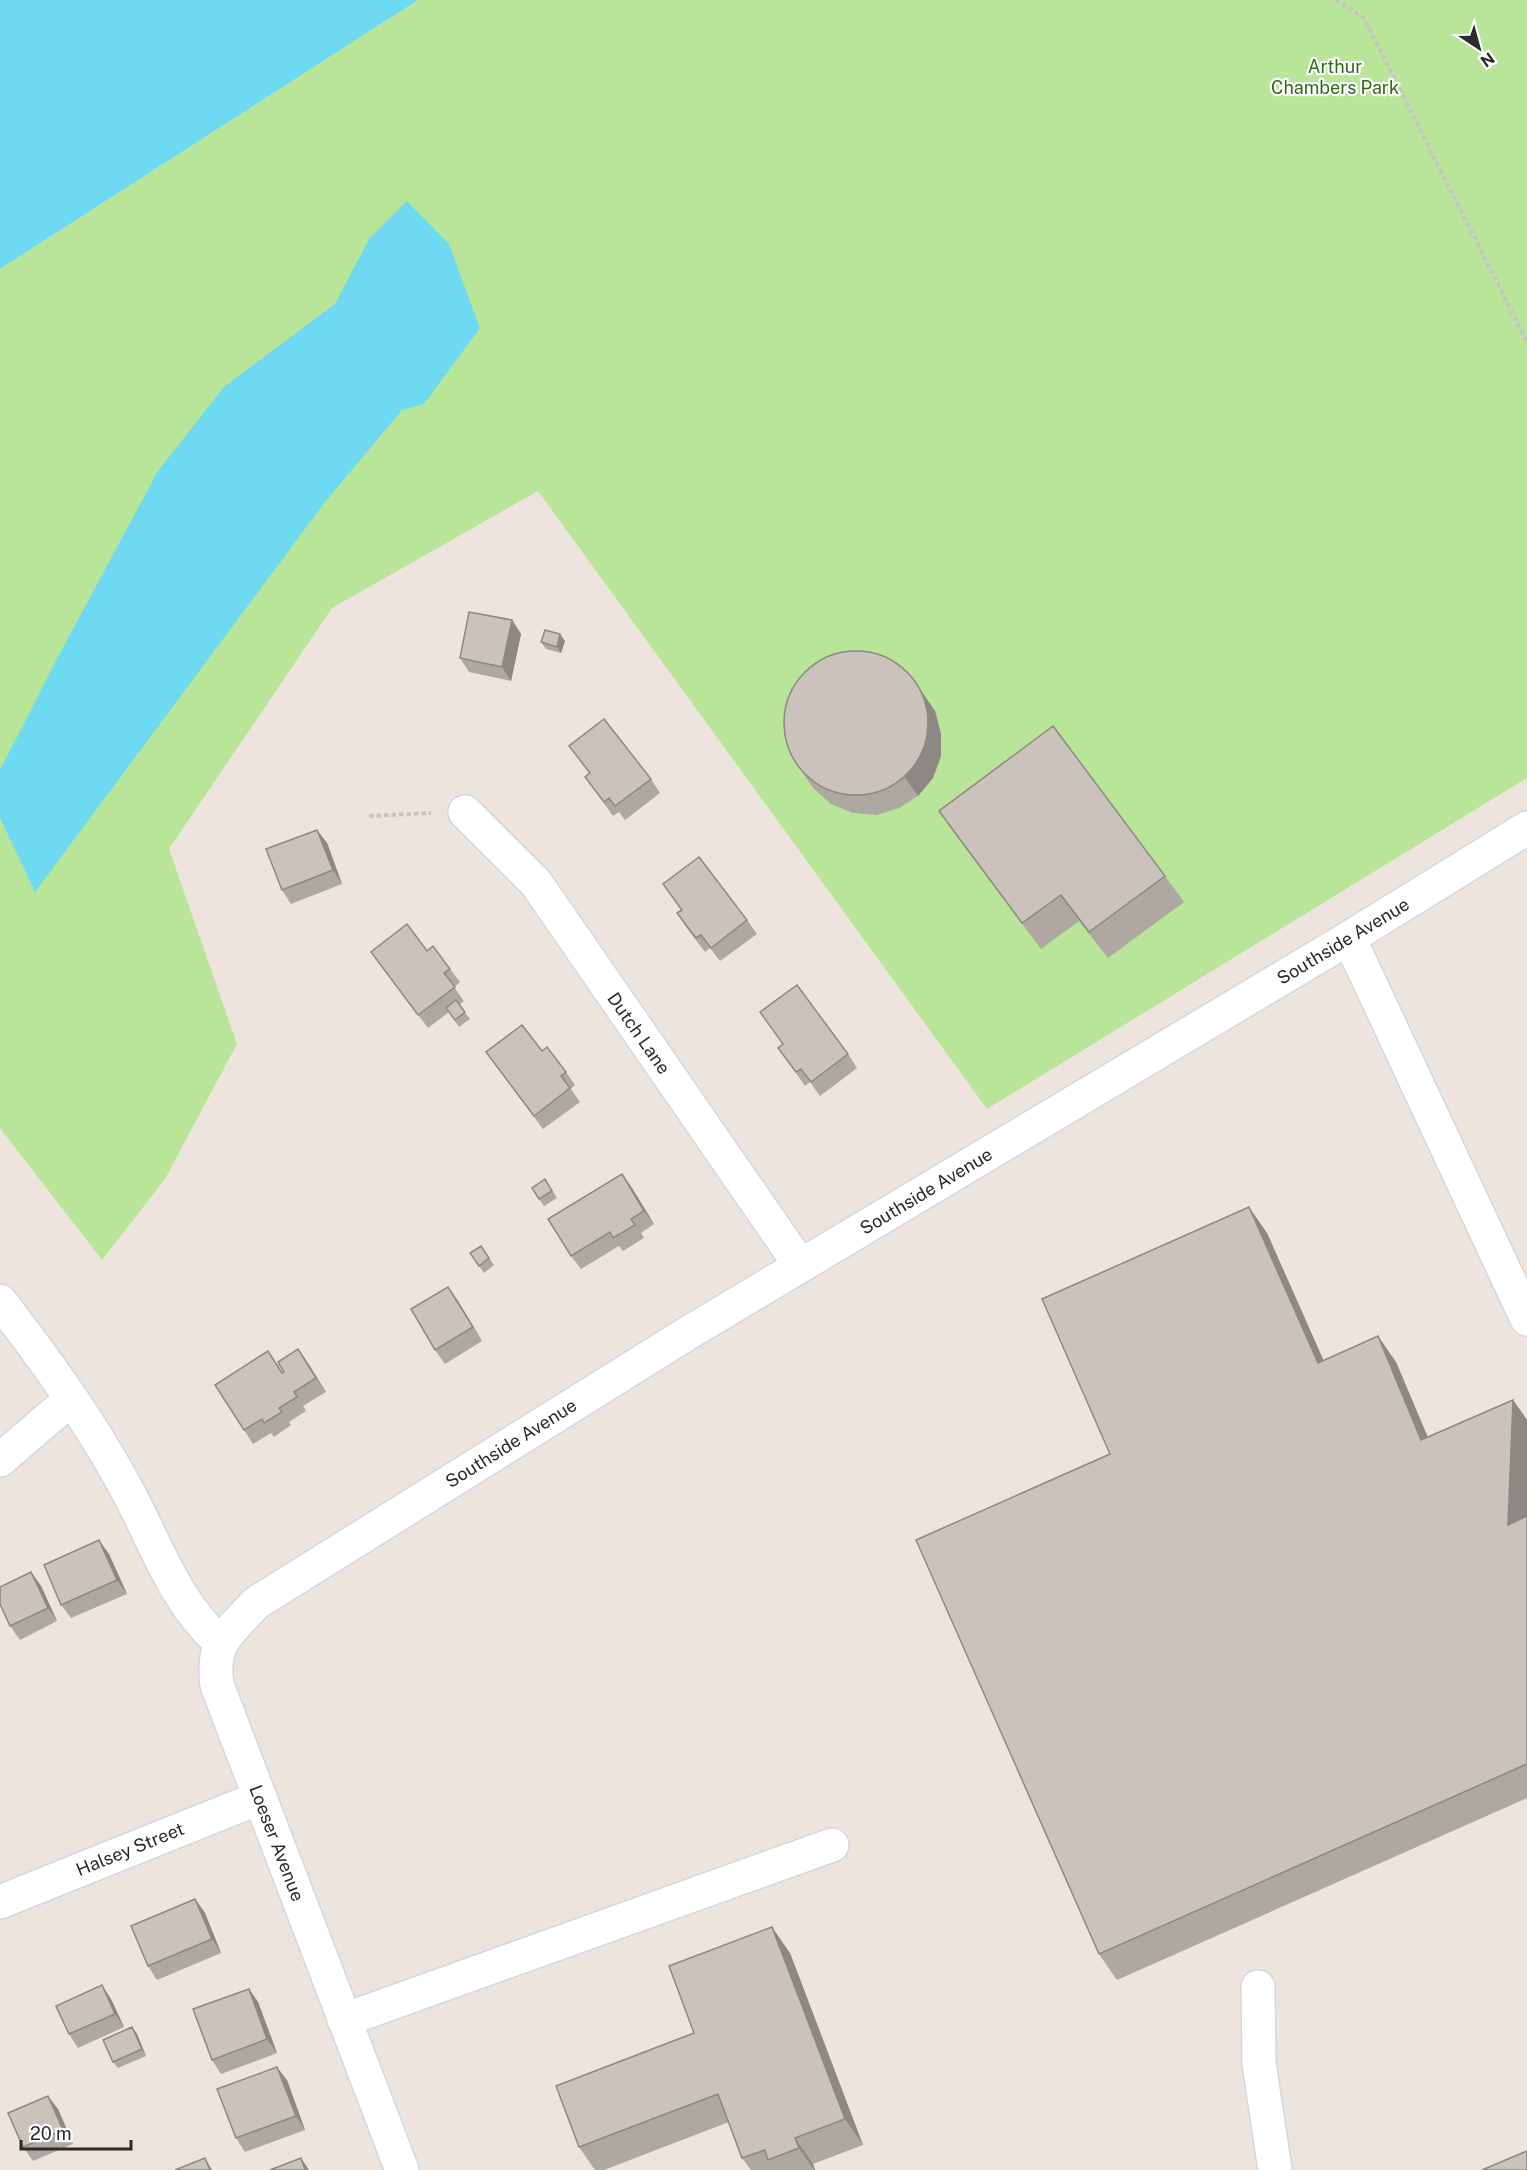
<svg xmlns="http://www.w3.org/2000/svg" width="1527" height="2170" viewBox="0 0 1527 2170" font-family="'Public Sans',sans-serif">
<rect width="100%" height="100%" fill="#ede5dd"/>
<!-- green -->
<polygon fill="#b9e598" points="418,0 1527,0 1527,778 987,1109 538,491 332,608 169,849 237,1044 165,1179 102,1260 0,1128 0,269"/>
<!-- water -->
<g fill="#6edaf1">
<polygon points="0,0 418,0 0,269"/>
<polygon points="407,201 449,244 480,328 424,404 402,410 325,502 35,892 0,818 0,770 59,655 158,471 224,387 335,304 369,239"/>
</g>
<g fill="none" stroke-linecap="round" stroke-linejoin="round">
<defs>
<g id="minor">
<polyline points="465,812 536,883 800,1265"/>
<polyline points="1349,938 1527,1319"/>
<path d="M0,1301C43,1357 87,1417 121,1479C153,1534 171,1599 220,1642"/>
<polyline points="0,1460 70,1400"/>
<polyline points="0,1902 259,1798"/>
<polyline points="1258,1987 1259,2063 1275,2170"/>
<polyline points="344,2020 832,1845"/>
<path d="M402,2170L217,1685C211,1641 229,1633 256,1603L688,1333L1349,938L1527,828"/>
</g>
</defs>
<!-- minor casing -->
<use href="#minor" stroke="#d2d7e4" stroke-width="36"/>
<!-- path -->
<g stroke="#c4c4c4" stroke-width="4" stroke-dasharray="4.5 3" stroke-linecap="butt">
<polyline points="1336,0 1364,18 1527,342"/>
<polyline points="369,816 431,813"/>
</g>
<!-- minor -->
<use href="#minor" stroke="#fff" stroke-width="33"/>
</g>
<!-- wall -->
<g fill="#ada8a1">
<polygon points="512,620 521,634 511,681 469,672 460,658"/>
<polygon points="565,641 561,653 546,649 541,642"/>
<polygon points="922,692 935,711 941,734 941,756 933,778 918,796 899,808 877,815 853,813 831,804 813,788 799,767"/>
<polygon points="569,746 651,779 660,793 625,820 619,812 613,816 585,777 590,774"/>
<polygon points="939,811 1165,876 1184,902 1108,958 1079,921 1041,949 957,837"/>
<polygon points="317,830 327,843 342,884 291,904 282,890"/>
<polygon points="663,884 747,920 757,934 720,961 710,948 705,952 686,927 677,913 681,910"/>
<polygon points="427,951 450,969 460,982 454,987 464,1001 459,1005 470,1019 459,1027 449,1012 428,1028 371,952"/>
<polygon points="778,1048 848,1054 857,1068 820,1096 810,1082 805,1086"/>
<polygon points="542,1051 566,1072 575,1085 571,1089 580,1102 543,1129 486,1052"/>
<polygon points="622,1174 632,1188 654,1224 641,1233 644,1238 623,1251 619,1246 581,1269 571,1256"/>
<polygon points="545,1179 557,1198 544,1206 532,1188"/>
<polygon points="1267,1233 1324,1361 1396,1362 1428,1438 1513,1400 1527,1420 1527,1798 1117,1980 1099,1954"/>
<polygon points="481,1246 494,1265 484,1273 470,1253"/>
<polygon points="458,1301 482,1341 445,1364 435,1350"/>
<polygon points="298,1349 326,1392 303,1406 306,1411 289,1422 291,1425 274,1437 271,1433 253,1444 244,1430 278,1365 283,1373 284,1372"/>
<polygon points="109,1554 127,1594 71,1618 61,1605"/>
<polygon points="31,1572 41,1586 57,1621 20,1640 10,1626"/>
<polygon points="195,1899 205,1913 221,1953 157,1980 148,1966"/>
<polygon points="790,1953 863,2145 813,2164 815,2170 751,2170 742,2158 729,2122 604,2170 595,2170 579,2147 694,2033"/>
<polygon points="249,1989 258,2002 277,2053 221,2074 212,2060"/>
<polygon points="111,1999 124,2027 78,2048 69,2034"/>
<polygon points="132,2027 137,2034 146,2056 118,2068 113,2062"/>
<polygon points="287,2080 305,2130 245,2152 236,2138"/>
<polygon points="58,2109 73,2144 33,2161 23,2147"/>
</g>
<!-- shaded-wall -->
<g fill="#8d8883">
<polygon points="512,620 521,634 511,681 502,667"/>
<polygon points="560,634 565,641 561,653 557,647"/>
<polygon points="908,672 935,711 941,734 941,756 933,778 918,796 904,776"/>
<polygon points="317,830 327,843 342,884 333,870"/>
<polygon points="622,1174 632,1188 654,1224 644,1211"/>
<polygon points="1249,1207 1267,1233 1336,1389 1318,1363"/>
<polygon points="448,1287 458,1301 482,1341 473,1327"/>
<polygon points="1378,1336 1396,1362 1440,1466 1421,1440"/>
<polygon points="298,1349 308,1363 326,1392 316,1378"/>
<polygon points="1513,1400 1527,1420 1527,1528 1508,1525"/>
<polygon points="99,1540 109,1554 127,1594 117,1580"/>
<polygon points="31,1572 41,1586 57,1621 48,1608"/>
<polygon points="195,1899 205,1913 221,1953 212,1939"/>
<polygon points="772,1927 790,1953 863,2145 845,2119"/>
<polygon points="102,1985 111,1999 124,2027 115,2014"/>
<polygon points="249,1989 258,2002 277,2053 267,2039"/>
<polygon points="132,2027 137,2034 146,2056 142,2049"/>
<polygon points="277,2067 287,2080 305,2130 296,2116"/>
<polygon points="48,2096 58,2109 73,2144 63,2130"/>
<polygon points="795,2138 813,2164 815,2170 814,2170 799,2148"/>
<polygon points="205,2158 209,2165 212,2170 210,2170"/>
<polygon points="301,2158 309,2170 305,2170"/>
</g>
<!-- building -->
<g fill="#c9c3bb" stroke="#8d8883" stroke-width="1.5">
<polygon points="469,612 512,620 502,667 460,658"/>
<polygon points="545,630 560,634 557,647 541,642"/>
<circle cx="856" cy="723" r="72"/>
<polygon points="604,719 651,779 615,806 609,798 604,802 585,777 590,773 569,746"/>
<polygon points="1053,726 1165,876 1089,932 1061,895 1022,923 939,811"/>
<polygon points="317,830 333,870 282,890 266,849"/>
<polygon points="699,857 747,920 711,948 701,935 696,938 677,913 682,910 663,884"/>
<polygon points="407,924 427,951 433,946 450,969 444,973 455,987 418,1015 371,952"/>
<polygon points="797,985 848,1054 811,1082 801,1069 796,1072 778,1048 783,1044 760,1012"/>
<polygon points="456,1000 465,1012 455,1020 446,1008"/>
<polygon points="522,1025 542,1051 547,1047 566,1072 561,1076 570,1088 534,1116 486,1052"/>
<polygon points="622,1174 644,1211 631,1219 635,1225 613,1238 610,1232 571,1256 548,1219"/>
<polygon points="545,1179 552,1191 539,1199 532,1188"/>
<polygon points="1249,1207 1318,1363 1378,1336 1421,1440 1513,1400 1508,1525 1527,1516 1527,1764 1099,1954 916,1540 1110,1454 1042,1299"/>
<polygon points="481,1246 489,1258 479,1266 470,1253"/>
<polygon points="448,1287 473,1327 435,1350 411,1309"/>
<polygon points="298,1349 316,1378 294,1392 297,1397 279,1408 282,1412 264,1423 262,1419 244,1430 215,1385 268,1351 282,1373 284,1372 278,1362"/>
<polygon points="99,1540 117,1580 61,1605 44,1565"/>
<polygon points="31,1572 48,1608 10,1626 0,1604 0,1587"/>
<polygon points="195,1899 212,1939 148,1966 131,1926"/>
<polygon points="772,1927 845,2119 795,2138 799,2148 768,2160 765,2150 742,2158 718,2094 579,2147 556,2086 694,2033 669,1966"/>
<polygon points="102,1985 115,2014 69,2034 56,2006"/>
<polygon points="249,1989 267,2039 212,2060 193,2009"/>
<polygon points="132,2027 142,2049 113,2062 103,2040"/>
<polygon points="277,2067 296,2116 236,2138 217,2089"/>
<polygon points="48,2096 63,2130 23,2147 8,2113"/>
<polygon points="1527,2151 1527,2170 1482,2170"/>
<polygon points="205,2158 210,2170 175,2170"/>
<polygon points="301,2158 305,2170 270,2170"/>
</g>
<g text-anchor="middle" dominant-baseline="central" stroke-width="4.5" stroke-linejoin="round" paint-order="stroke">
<!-- park labels -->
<g font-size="18" fill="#316a19" stroke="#fff">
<text x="1335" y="66">Arthur<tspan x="1335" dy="21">Chambers Park</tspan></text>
</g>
<!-- street labels -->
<g font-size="18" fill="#2b2b2b" stroke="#fff">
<text transform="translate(1343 941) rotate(-31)">Southside Avenue</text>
<text transform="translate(639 1033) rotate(55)">Dutch Lane</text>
<text transform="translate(926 1191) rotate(-31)">Southside Avenue</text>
<text transform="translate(511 1443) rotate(-32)">Southside Avenue</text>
<text transform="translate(277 1843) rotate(69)">Loeser Avenue</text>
<text transform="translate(130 1849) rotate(-22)">Halsey Street</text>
</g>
</g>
<!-- north arrow -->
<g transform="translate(1479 48) rotate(144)" stroke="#ffffff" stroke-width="4.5" paint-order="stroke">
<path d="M0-4.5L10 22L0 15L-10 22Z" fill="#2b2b2b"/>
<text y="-9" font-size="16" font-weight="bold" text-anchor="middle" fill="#2b2b2b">N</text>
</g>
<!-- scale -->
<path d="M21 2140v9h110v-9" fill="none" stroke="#2b2b2b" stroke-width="3"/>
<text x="30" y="2140" font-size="18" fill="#2b2b2b" stroke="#ffffff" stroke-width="4.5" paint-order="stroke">20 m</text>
</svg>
